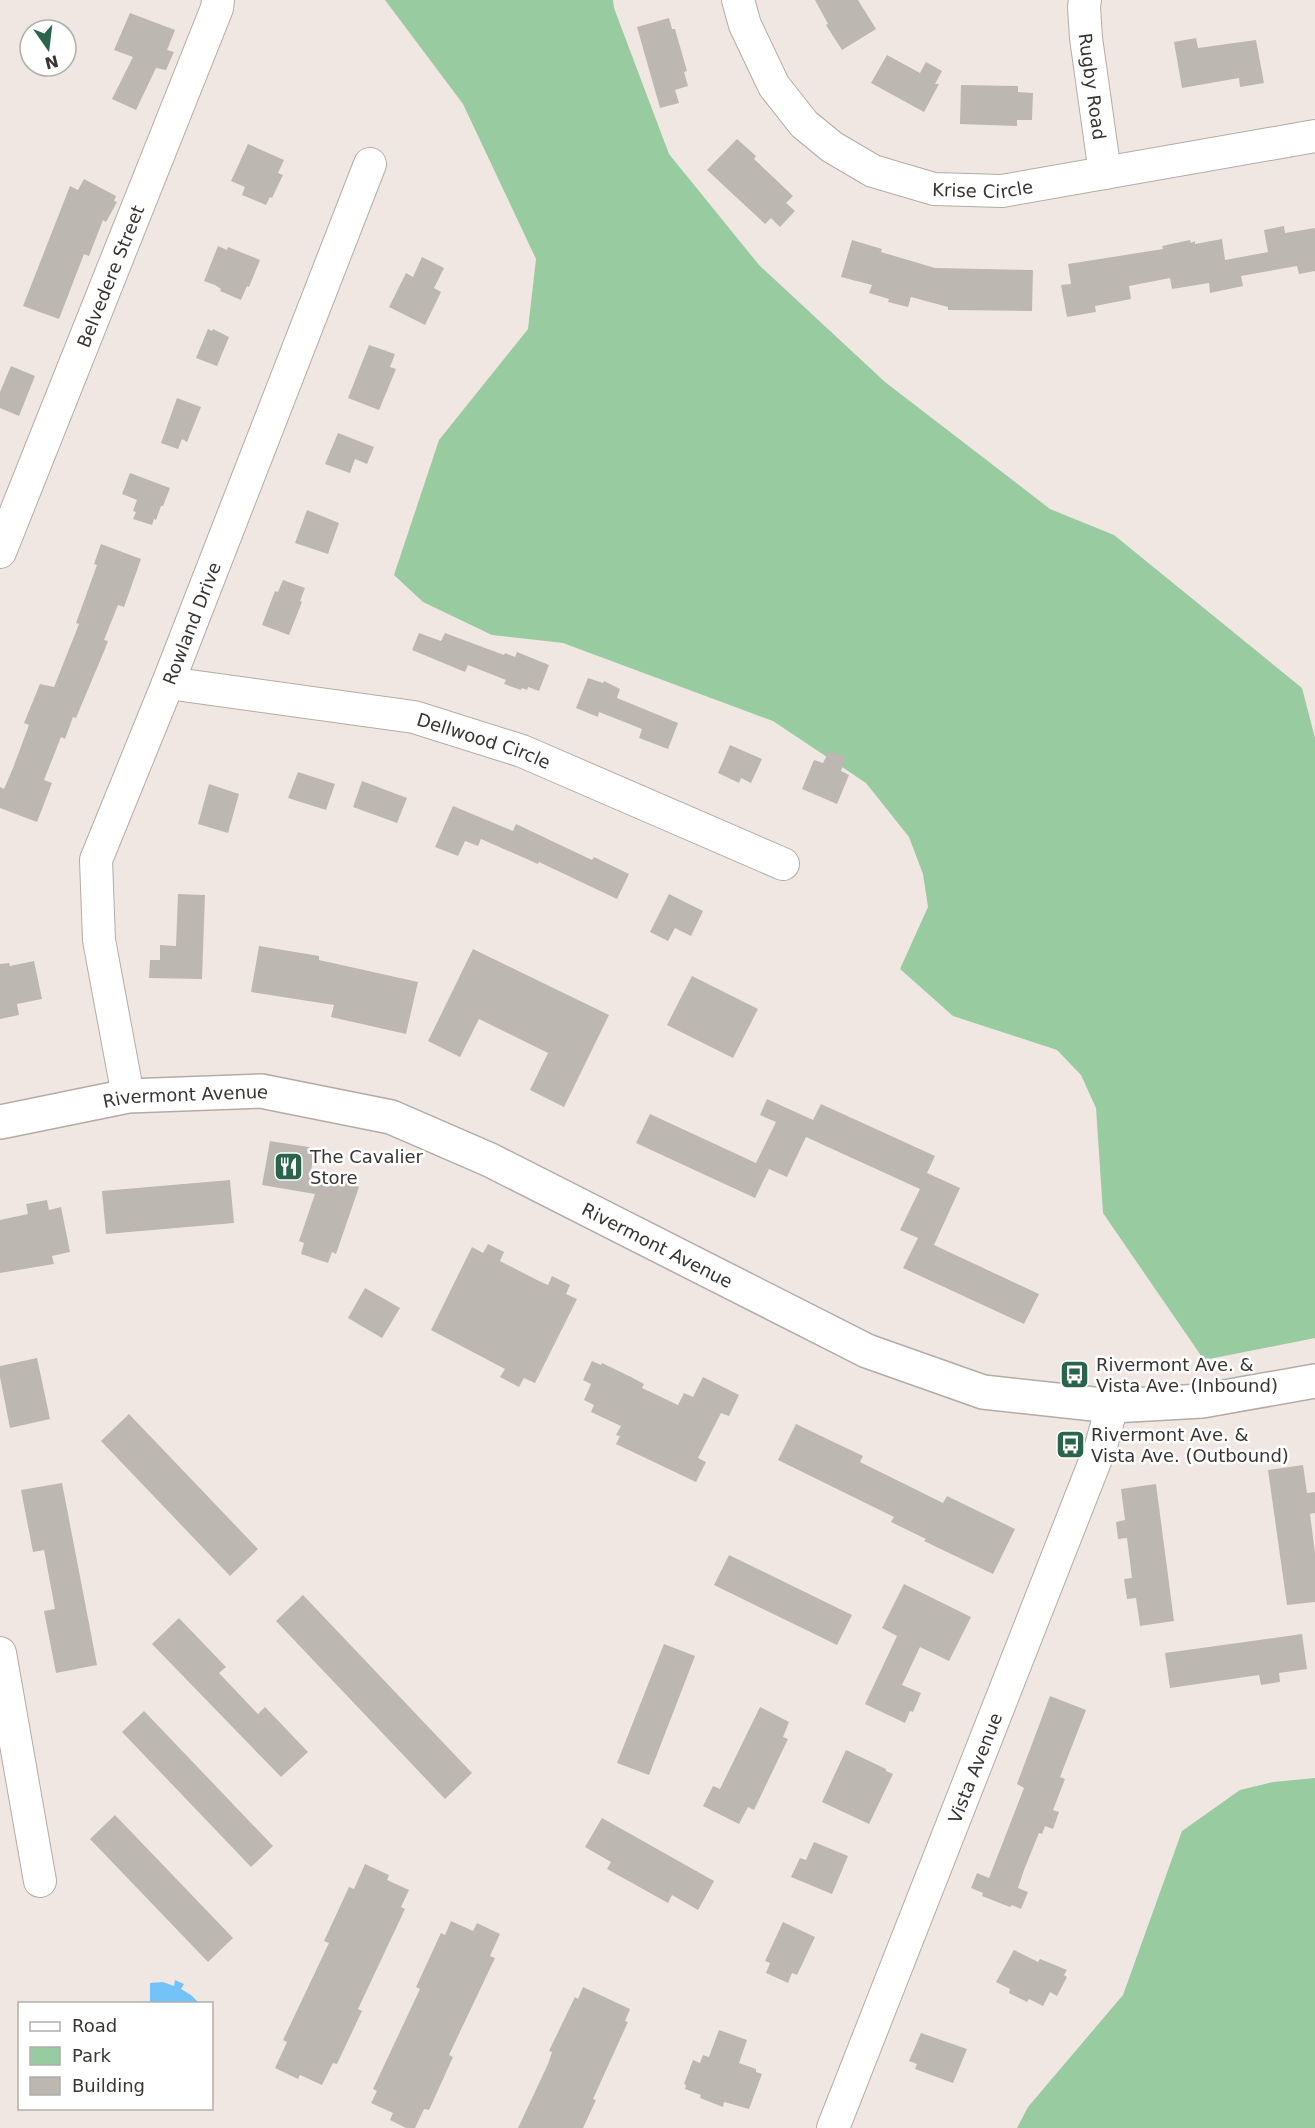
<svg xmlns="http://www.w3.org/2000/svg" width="1315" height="2128" viewBox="0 0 1315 2128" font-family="'DejaVu Sans',sans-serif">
<rect width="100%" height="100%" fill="#f0e7e3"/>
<!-- green -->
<g fill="#98cb9f">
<polygon points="385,0 613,0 614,8 669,154 759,265 885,382 1050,509 1114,535 1302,688 1315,738 1315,1338 1204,1360 1103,1213 1096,1108 1081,1075 1057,1050 953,1016 900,969 928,907 923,874 909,837 866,783 773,721 563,643 492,635 423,602 394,575 439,440 528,329 536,259 463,104"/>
<polygon points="1315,1778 1315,2128 1017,2128 1028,2107 1123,1995 1182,1831 1240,1790 1273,1782"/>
</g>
<!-- water -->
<polygon fill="#74c3f8" points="175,1980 184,1984 181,1989 191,1995 199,2003 150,2003 150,1983 163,1982 174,1986"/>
<!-- building -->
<g fill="#bdb7b1">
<polygon points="815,0 858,0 876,29 842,50 826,25 828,24"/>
<polygon points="130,13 175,30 167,50 174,52 166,70 156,68 136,110 112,99 133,57 114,50"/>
<polygon points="669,18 672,29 675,29 687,71 684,72 688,86 675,90 679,103 660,108 637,27"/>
<polygon points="1196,38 1198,48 1256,40 1264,83 1240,87 1239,78 1182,88 1174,42"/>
<polygon points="887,55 920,73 926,62 942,71 935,84 939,84 924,112 871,83"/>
<polygon points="961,85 1018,86 1018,92 1033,93 1032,120 1017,120 1017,126 960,124"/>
<polygon points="737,139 756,156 754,159 793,196 786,203 795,211 780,227 771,218 765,224 707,170"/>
<polygon points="248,144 284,160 278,173 283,175 272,198 270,197 266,205 242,195 245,187 231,181"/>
<polygon points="84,179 116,196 114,201 117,202 106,222 103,220 89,256 84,254 59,319 23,306 70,186 78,190"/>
<polygon points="1284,226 1285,233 1315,228 1315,271 1299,274 1297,266 1241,276 1243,286 1210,293 1209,283 1172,289 1170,278 1129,286 1131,299 1095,306 1096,312 1067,317 1061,285 1071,284 1068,264 1163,249 1162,246 1190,240 1191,243 1195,241 1195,244 1222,239 1225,260 1268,252 1264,230"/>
<polygon points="852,240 882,249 881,252 935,268 1033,270 1032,311 948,310 948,307 911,297 908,307 888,302 889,299 869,293 872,285 841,277"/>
<polygon points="218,246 227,250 228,247 260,260 249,287 247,286 241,300 220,291 221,289 215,285 204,281"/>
<polygon points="422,257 444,268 434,288 441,292 425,325 389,307 406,273 413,277"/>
<polygon points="208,329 212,331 213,329 229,337 217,366 196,358"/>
<polygon points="369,345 395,354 390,367 396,369 379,410 348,398"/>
<polygon points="11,366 35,376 19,416 0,408 0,392"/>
<polygon points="177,398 201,407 187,442 182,439 178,449 161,443"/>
<polygon points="338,433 374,447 367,464 355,459 350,473 325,464"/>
<polygon points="130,473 170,488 163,506 161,506 156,520 154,519 152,525 133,519 136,512 133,511 137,500 122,494"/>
<polygon points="307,510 339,523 328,554 295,543"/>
<polygon points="101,544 141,559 124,607 118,605 104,640 108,641 105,649 76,718 73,717 65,739 61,737 44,780 52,783 37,822 0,808 0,787 4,789 13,768 29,725 24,723 40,684 54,687 79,624 76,623 97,565 94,564"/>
<polygon points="283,580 305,588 300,601 302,602 289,635 262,625 275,591 278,592"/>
<polygon points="419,633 441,641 445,633 504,655 505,653 515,657 517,652 549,665 539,691 528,687 527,690 522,688 521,690 504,684 506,680 468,665 465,672 412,650"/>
<polygon points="588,678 603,683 604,681 620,689 617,698 678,723 668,749 639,738 642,729 599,712 598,717 576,708"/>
<polygon points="730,745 762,759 751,783 741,778 739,783 718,773"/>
<polygon points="829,751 846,758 841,771 849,775 837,804 802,789 814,760 823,763"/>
<polygon points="298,772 335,784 326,810 288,798"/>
<polygon points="362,781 407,798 397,823 353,807"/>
<polygon points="209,784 239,794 228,833 198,824"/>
<polygon points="453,806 513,831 516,824 592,860 594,857 629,874 617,899 539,862 538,864 481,839 478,846 465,841 458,856 435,847"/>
<polygon points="178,894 205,895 202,979 149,978 150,960 160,960 160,945 176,946"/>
<polygon points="669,894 703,911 691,936 675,928 668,941 650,932"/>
<polygon points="259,946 319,956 319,960 418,982 406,1034 331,1017 334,1005 251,992"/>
<polygon points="473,949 609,1015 564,1107 530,1090 548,1053 479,1019 460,1057 428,1041"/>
<polygon points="34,961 42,999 17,1004 19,1015 0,1019 0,964 9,963 10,966"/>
<polygon points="692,976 758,1009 733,1058 667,1025"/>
<polygon points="767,1099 813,1120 821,1104 935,1156 927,1173 960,1188 934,1245 1039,1294 1024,1324 903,1268 918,1238 900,1230 920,1189 806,1137 787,1177 769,1169 755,1198 636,1143 650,1114 756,1163 776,1122 760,1115"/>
<polygon points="270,1141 315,1148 311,1171 359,1187 336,1254 332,1252 328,1263 301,1254 304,1243 299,1241 315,1194 262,1185"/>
<polygon points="230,1180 234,1223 106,1234 102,1191"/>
<polygon points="47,1200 49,1210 61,1207 70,1252 52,1256 54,1264 0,1273 0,1220 28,1214 26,1204"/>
<polygon points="488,1244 504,1252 500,1261 537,1280 548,1285 552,1276 570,1285 566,1294 577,1299 535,1383 524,1378 519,1387 500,1377 505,1369 431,1330 472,1247 483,1253"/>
<polygon points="365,1288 400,1308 382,1338 348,1318"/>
<polygon points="37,1358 50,1419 10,1428 0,1377 0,1366"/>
<polygon points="592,1361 601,1365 602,1363 631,1377 644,1384 642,1388 678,1405 684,1393 693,1397 703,1377 739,1395 729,1416 721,1413 698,1458 706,1462 696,1482 616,1444 620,1436 616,1435 621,1426 591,1412 594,1405 584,1400 591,1384 583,1380"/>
<polygon points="129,1414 258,1549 230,1576 101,1441"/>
<polygon points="796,1424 863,1456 860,1462 943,1503 947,1496 1015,1529 993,1574 924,1541 926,1539 891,1522 894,1517 778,1460"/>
<polygon points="1303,1465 1307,1493 1315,1492 1315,1513 1310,1514 1315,1553 1315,1602 1287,1605 1268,1470"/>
<polygon points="62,1483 97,1665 56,1673 44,1611 55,1609 44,1550 33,1552 21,1490"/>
<polygon points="1156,1484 1174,1621 1140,1626 1136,1598 1127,1599 1124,1579 1132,1578 1127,1538 1118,1539 1116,1522 1125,1520 1121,1489"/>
<polygon points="729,1555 852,1615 837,1645 714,1585"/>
<polygon points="904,1584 971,1617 949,1661 920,1647 902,1685 921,1693 913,1712 910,1711 905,1723 865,1704 897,1636 882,1628"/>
<polygon points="303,1595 472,1773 445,1799 276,1621"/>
<polygon points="179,1618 226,1667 219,1673 258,1714 265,1707 308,1752 281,1777 152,1644"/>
<polygon points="1302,1634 1307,1669 1279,1673 1280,1682 1261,1685 1259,1675 1170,1688 1165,1653"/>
<polygon points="664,1644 695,1656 649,1775 617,1763"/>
<polygon points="1050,1696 1086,1710 1060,1777 1065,1779 1053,1810 1059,1812 1053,1829 1045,1826 1042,1834 1039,1833 1024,1870 1018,1888 1028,1892 1021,1909 1012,1905 1010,1907 982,1896 983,1893 971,1888 977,1873 989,1878 1024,1788 1017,1784"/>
<polygon points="760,1707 789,1722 783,1737 788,1739 754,1810 748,1807 739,1824 703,1806 713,1786 720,1789"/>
<polygon points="144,1711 273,1846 251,1867 122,1732"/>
<polygon points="846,1750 886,1769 886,1771 893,1774 869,1824 822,1802"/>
<polygon points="115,1815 233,1938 208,1962 90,1839"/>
<polygon points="602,1818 714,1881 698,1910 672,1895 668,1903 607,1869 611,1862 585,1847"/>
<polygon points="814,1842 848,1856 832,1894 791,1877 800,1858 806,1860"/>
<polygon points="365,1864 389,1875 387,1880 409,1890 401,1907 405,1909 358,2009 362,2011 337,2064 333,2063 322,2085 300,2075 298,2079 275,2068 287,2042 283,2040 329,1943 324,1941 349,1887 354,1889"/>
<polygon points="451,1921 473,1931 477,1923 500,1934 490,1956 495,1958 449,2055 453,2057 429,2110 424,2109 415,2128 406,2128 390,2120 393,2113 371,2103 377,2091 373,2089 420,1989 416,1987 441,1933 445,1935"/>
<polygon points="783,1922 815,1937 797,1975 792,1973 788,1983 766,1973 770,1963 765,1961"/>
<polygon points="1014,1950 1038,1962 1040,1959 1067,1970 1064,1975 1067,1977 1057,1996 1050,1992 1043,2006 1029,1999 1027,2002 1009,1993 1010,1989 996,1982"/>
<polygon points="583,1987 630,2009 625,2021 628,2022 593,2099 596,2100 583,2128 518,2128 548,2064 552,2052 549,2051 575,1997 578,1999"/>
<polygon points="719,2030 747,2040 739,2063 756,2069 756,2072 762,2074 749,2109 724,2102 723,2107 700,2098 701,2095 685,2089 686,2085 684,2084 693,2060 700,2063 703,2055 709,2057"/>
<polygon points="921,2033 967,2049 953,2083 915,2069 917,2064 909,2061"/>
</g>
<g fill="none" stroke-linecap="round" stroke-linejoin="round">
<defs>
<g id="minor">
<path id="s1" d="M738,0L745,25L774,86L804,124L832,147L873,171L934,189L1002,191L1315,136"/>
<path id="s2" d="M1085,0L1084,7L1086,38L1105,173"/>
<path id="s3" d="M0,552L217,8L218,0"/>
<path id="s4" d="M168,683L414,717L522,751L783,864"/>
<path id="s5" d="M128,1096L99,940L96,860L168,683L370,164"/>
<polyline points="0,1653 40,1881"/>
<path id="s6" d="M833,2128L1101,1446L1112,1406"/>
</g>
<g id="major">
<path id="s7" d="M0,1122L128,1096L261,1091L391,1117L490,1160L867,1351L983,1392L1112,1406L1202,1401L1315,1381"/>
</g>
</defs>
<!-- minor casing -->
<use href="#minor" stroke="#b3aba7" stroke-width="34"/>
<!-- major casing -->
<use href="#major" stroke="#b3aba7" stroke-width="36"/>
<!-- minor -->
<use href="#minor" stroke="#fff" stroke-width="32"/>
<!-- major -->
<use href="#major" stroke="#fff" stroke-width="33"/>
</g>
<!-- icons -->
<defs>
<symbol id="restaurant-square" viewBox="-11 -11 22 22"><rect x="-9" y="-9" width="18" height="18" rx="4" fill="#2a644c" stroke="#fff"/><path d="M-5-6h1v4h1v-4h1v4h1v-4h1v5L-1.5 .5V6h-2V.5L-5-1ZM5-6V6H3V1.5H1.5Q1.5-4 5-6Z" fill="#fff"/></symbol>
<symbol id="bus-square" viewBox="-11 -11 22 22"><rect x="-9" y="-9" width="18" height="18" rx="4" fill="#2a644c" stroke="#fff"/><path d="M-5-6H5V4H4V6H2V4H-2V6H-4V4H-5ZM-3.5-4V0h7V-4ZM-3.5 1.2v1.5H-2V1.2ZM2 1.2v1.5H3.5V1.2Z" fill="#fff"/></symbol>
</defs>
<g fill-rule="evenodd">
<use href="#restaurant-square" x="272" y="1150" width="33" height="33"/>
<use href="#bus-square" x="1058" y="1358" width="33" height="33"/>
<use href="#bus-square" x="1054" y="1428" width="33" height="33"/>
</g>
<g text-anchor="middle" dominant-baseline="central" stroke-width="5" stroke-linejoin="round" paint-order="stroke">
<!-- street labels -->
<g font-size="18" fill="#383533" stroke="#fff">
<text stroke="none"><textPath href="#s2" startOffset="87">Rugby Road</textPath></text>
<text stroke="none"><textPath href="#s1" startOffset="338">Krise Circle</textPath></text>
<text stroke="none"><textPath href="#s3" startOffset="297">Belvedere Street</textPath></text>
<text stroke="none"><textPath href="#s5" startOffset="494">Rowland Drive</textPath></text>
<text stroke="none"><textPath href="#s4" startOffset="322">Dellwood Circle</textPath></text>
<text stroke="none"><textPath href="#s7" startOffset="188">Rivermont Avenue</textPath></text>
<text stroke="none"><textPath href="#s7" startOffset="692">Rivermont Avenue</textPath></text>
<text stroke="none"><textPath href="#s6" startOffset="387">Vista Avenue</textPath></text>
</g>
<!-- poi labels -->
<g font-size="18" fill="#383533" stroke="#fff" text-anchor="start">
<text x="310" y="1156">The Cavalier<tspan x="310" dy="21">Store</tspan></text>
<text x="1096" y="1364">Rivermont Ave. &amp;<tspan x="1096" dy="21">Vista Ave. (Inbound)</tspan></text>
<text x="1091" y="1434">Rivermont Ave. &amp;<tspan x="1091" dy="21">Vista Ave. (Outbound)</tspan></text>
</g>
</g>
<!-- legend -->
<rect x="18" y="2002" width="195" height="108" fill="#ffffff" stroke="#afaead" stroke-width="1.5"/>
<rect x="30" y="2022" width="30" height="9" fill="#ffffff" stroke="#afaead" stroke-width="1.5"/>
<text x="72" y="2032" font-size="18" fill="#383533">Road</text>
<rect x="30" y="2047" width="30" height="18" fill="#98cb9f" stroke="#afaead" stroke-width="1.5"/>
<text x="72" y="2062" font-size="18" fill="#383533">Park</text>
<rect x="30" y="2077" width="30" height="18" fill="#bdb7b1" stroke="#afaead" stroke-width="1.5"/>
<text x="72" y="2092" font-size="18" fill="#383533">Building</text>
<!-- north arrow -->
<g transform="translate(48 48) rotate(166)"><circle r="28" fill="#ffffff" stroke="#afaead" stroke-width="1.5"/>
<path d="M0-4.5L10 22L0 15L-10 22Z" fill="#2a644c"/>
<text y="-9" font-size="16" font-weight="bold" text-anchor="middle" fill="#383533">N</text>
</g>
</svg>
